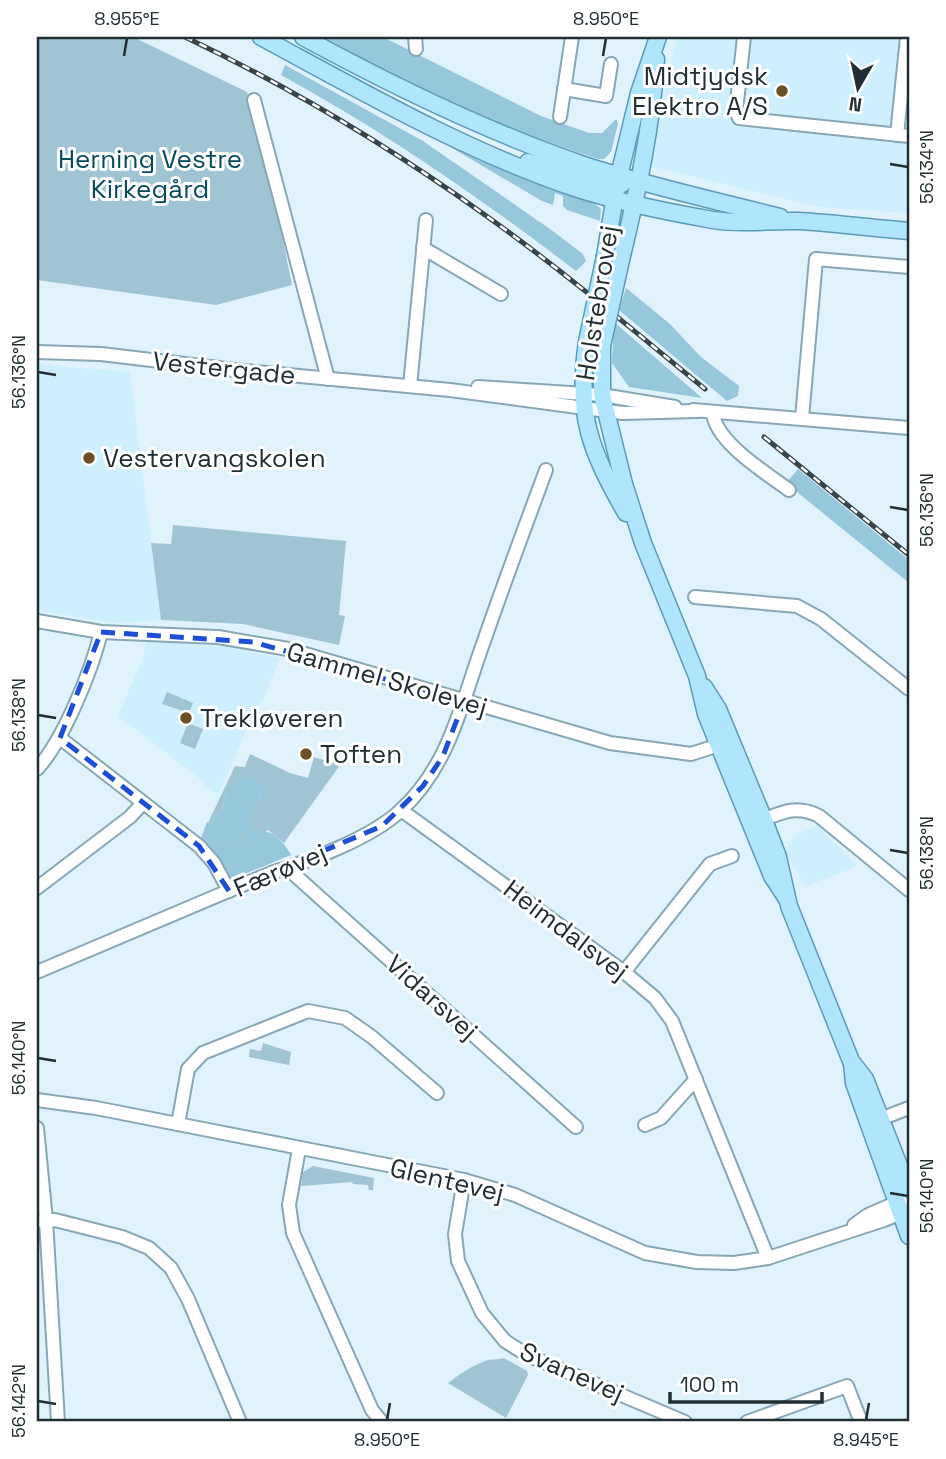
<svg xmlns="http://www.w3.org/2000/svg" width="946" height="1459" viewBox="0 0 946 1459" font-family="'Space Grotesk',sans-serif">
<rect width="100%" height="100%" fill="#e0f3fc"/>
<!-- built -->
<g fill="#ceeffe">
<polygon points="677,37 909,37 909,213 820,207 648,166"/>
<polygon points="37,364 130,372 161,620 114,623 37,610"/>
<polygon points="147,641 217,645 280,658 262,703 259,702 218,795 203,786 204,782 118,716 143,658"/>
<polygon points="818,826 858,866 807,886 802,884 797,869 792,866 785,849 796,834"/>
</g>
<!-- green -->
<g fill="#9fc4d4">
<polygon points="37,37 133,37 247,92 278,215 292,285 216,305 37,280"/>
<polygon points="173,525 346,541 339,615 345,616 339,645 243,624 161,620 151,543 171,544"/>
<polygon points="167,692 193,703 189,713 162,704"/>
<polygon points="188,723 203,729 195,749 180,743"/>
<polygon points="250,754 290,773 308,778 314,757 340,765 284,843 268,830 242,845 236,842 262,793 226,794 222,810 216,814 212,824 208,823 235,766 245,767"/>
<polygon points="263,1043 291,1052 289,1065 249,1057 250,1049 261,1051"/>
<polygon points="313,1166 374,1178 373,1190 369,1190 368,1185 353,1184 352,1182 301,1186 303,1172"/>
<path d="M504,1358L527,1371L528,1375L506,1418L448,1383C460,1374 473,1365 488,1360C493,1359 498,1360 504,1358Z"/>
</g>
<!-- forest -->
<g fill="#97c7dd">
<path d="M321,37H383L541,116L589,133H602L616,119L618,124L611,152L604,159H599C502,129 411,85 321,37Z"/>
<path d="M285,65L423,141L550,229L583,254L586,261L576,271C482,199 385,132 281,75Z"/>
<polygon points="435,138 439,138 519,176 595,204 601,209 600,221 567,210 563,206 563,196 555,193 553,205 542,201"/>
<polygon points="626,288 670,324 701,357 739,386 738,396 727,401 619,310"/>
<polygon points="614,322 702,398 629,387 612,363"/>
<polygon points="798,469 909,560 909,583 786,483"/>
<path d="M238,778L257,779L262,793L247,822L250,827L236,842L242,845L253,829C272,830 282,839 291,855L230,880L201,838L207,822L212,824L216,814L222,810L226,794Z"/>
</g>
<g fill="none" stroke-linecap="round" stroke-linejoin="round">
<defs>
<g id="minor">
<polyline points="415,37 416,49"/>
<polyline points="744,37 736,111 739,118 909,136"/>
<polyline points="564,89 606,96 611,64"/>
<polyline points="254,100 328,379"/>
<polyline points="560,117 572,37"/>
<polyline points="897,135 907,37"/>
<polyline points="423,248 501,294"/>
<polyline points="37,352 101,354 235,370 450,390 622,413 698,411"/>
<polyline points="410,386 426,220"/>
<polyline points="478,387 602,395 675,407"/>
<polyline points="693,410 909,428"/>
<path d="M713,412C714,441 766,473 789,490"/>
<polyline points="802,418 816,259 909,267"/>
<polyline points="695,597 797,606 821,619 909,689"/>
<polyline points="37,621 101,632 218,637 288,649 610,743 691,754 725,743"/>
<polyline points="60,738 199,846 214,863 229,891"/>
<path d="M37,769C63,741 92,670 101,632"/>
<polyline points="401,810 624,972 655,998 672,1021 768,1258"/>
<path d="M758,822C780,813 796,804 819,816L909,890"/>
<polyline points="287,868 576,1127"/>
<polyline points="37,888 130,817 143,803"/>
<path d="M37,972L271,873C310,861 371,838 400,811C450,766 462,701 484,641C504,583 525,527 546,470"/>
<polyline points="624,972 710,864 732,856"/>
<polyline points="37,1100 96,1108 464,1180 515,1195 645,1253 697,1262 734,1263 768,1258 884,1220 909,1210"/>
<polyline points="875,1121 909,1108"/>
<polyline points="178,1124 188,1069 203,1053 308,1011 345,1018 372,1037 437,1093"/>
<polyline points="645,1125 661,1118 696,1079"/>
<polyline points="37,1128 46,1220 58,1422"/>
<polyline points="299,1149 289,1205 293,1233 372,1410 382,1422"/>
<polyline points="464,1180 455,1234 458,1261 482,1313 505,1341 527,1355 685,1422"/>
<polyline points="37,1221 55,1220 122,1237 149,1248 171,1268 188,1299 240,1422"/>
<polyline points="854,1225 868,1215 909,1197"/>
<polyline points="747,1422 847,1386 861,1422"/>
</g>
<g id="major">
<path d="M261,37C363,92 467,152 578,189C621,203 668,212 713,220C744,225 768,220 798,221C835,223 872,228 909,231"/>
<path d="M303,37C393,86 487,132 584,165C648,186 714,200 780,217"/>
<polyline points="528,162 598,181 622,184"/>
<polyline points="605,256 617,184 639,93 658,37"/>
<path d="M621,260C637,193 652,128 656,59"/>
<path d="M587,342C576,416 590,450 626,513"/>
<polyline points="602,346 602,395 624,484 643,543 697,676 706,714 772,876 787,899"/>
<polyline points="704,687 718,709 762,815 778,857 789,906 851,1061 865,1079 909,1191"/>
<polyline points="852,1063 854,1083 909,1236"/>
</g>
</defs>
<!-- minor casing -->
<use href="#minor" stroke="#88a7b5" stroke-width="16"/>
<!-- major casing -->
<use href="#major" stroke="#5b9bb5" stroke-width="19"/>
<!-- minor -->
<use href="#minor" stroke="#fff" stroke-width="12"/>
<!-- major -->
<use href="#major" stroke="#afe6fd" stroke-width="16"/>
<defs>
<g id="rail">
<path d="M185,37C290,87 390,147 485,215C561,269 633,330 705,389"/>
<polyline points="764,437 909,555"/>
</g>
</defs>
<!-- rail casing -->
<use href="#rail" stroke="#37454a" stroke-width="5"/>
<!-- rail -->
<use href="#rail" stroke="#fff" stroke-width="2.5" stroke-dasharray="8" stroke-linecap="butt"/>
<defs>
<g id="major-bridge">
<polyline points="587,342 605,256"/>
<polyline points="602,346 621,260"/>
</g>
</defs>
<!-- major-bridge casing -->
<use href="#major-bridge" stroke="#5b9bb5" stroke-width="19" stroke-linecap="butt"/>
<!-- major-bridge -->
<use href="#major-bridge" stroke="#afe6fd" stroke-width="16"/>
</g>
<!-- marked area -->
<path fill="none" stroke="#1d4ed8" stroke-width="5" stroke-dasharray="14 9" stroke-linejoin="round" d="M101,632L253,642L464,701L443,756L423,786L382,826L229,891L199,846L60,738Z"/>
<!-- ticks -->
<path fill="none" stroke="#212e33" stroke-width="2.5" d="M124,56L127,38M603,56L606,38M890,164L908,167M38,372L56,375M890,507L908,510M38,715L56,718M890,850L908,853M38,1058L56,1061M890,1193L908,1196M38,1401L56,1404M387,1420L390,1403M866,1420L869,1403"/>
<!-- markers -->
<g fill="#6c5023" stroke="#fff" stroke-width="2.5">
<circle cx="782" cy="91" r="7"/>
<circle cx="89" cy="458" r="7"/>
<circle cx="186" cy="718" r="7"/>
<circle cx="306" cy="754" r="7"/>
</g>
<g text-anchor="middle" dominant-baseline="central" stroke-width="6" stroke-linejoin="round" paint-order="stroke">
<!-- poi labels -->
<g font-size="26" fill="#212e33" stroke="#fff" text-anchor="start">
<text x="768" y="76" text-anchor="end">Midtjydsk<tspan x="768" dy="30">Elektro A/S</tspan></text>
<text x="103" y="458">Vestervangskolen</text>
<text x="200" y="718">Trekløveren</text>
<text x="320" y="754">Toften</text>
</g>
<!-- park labels -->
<g font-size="26" fill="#064a61" stroke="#fff">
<text x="150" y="159">Herning Vestre<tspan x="150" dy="30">Kirkegård</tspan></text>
</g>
<!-- street labels -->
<g font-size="26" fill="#212e33" stroke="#fff">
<text transform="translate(597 303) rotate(-81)">Holstebrovej</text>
<text transform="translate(224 368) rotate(6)">Vestergade</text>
<text transform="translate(387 679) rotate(16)">Gammel Skolevej</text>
<text transform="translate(280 870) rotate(-23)">Færøvej</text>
<text transform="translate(566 930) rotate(37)">Heimdalsvej</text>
<text transform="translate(432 997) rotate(42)">Vidarsvej</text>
<text transform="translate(447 1180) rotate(13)">Glentevej</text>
<text transform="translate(572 1372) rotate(24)">Svanevej</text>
</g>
</g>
<!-- border -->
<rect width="946" height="1459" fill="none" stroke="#ffffff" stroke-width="77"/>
<!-- north arrow -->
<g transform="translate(858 88) rotate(189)" stroke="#ffffff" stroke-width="5" paint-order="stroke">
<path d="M0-5L12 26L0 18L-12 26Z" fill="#212e33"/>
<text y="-10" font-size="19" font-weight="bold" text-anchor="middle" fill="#212e33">N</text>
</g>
<!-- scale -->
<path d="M670 1392v10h152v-10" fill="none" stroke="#212e33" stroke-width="3.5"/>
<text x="680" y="1392" font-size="21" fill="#212e33" stroke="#ffffff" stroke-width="5" paint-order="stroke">100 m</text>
<rect x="38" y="38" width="870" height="1382" fill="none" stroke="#212e33" stroke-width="2.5"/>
<g font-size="18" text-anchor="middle" fill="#212e33">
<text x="127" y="25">8.955°E</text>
<text x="606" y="25">8.950°E</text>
<text transform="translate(927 167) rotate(-90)" y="6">56.134°N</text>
<text transform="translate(19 372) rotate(-90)" y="6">56.136°N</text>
<text transform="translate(927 510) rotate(-90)" y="6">56.136°N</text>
<text transform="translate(19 715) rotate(-90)" y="6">56.138°N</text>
<text transform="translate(927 853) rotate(-90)" y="6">56.138°N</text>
<text transform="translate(19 1058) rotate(-90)" y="6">56.140°N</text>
<text transform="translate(927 1196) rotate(-90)" y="6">56.140°N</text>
<text transform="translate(19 1401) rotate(-90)" y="6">56.142°N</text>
<text x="387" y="1446">8.950°E</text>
<text x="866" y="1446">8.945°E</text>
</g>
</svg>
